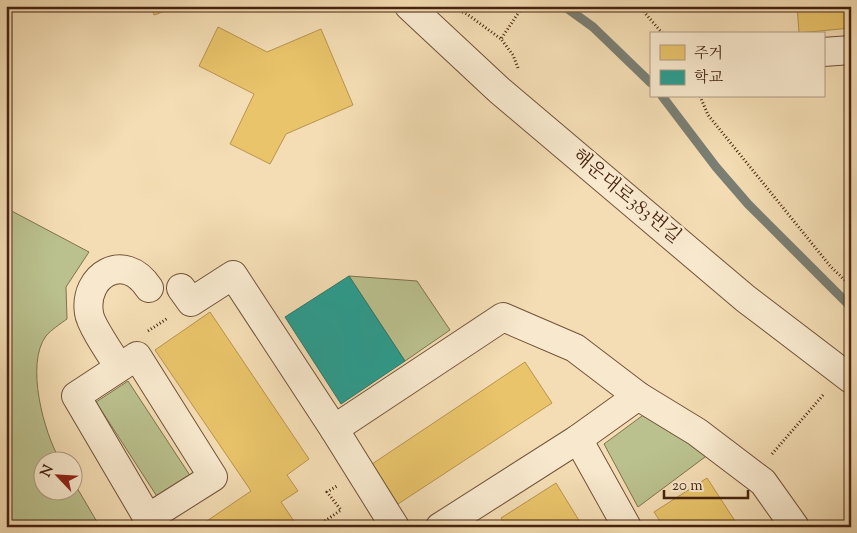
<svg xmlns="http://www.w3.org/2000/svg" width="857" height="533" viewBox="0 0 857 533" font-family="'Sorts Mill Goudy','Noto Serif KR',serif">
<rect width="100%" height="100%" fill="#f4ddb4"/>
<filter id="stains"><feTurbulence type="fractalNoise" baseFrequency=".004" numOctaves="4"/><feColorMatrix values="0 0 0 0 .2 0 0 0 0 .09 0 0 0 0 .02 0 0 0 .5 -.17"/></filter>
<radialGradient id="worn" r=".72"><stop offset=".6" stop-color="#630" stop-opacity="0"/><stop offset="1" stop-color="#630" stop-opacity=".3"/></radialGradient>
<!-- green -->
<g fill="#bac18e" stroke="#80724e">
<path d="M6,208L89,252L66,287L67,319C60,324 51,330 46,336C25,364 44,433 60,460H42V490H72L73,481L100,527H6Z"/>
<polygon points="349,276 417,281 450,330 405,361"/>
<polygon points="128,381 191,477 158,498 96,402"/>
<polygon points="646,413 709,454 638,507 604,444"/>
</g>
<!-- homes -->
<g fill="#e9c46a" stroke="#b8944f">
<polygon points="151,6 180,6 154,15"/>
<polygon points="797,6 851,6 851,28 799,33"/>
<polygon points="218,27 267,52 321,29 353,105 286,134 270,164 230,144 254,94 199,66"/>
<polygon points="210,312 309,459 287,475 298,491 281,502 296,524 291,527 198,527 251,491 155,350"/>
<polygon points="525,362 552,403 398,504 372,464"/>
<polygon points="707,478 739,527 664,527 654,512"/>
<polygon points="556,483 583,527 507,527 501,518"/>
</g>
<!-- schools -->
<polygon fill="#2a9d8f" stroke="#327869" points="349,276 405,361 341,404 285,317"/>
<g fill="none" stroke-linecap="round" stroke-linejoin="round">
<!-- stream -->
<g stroke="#7a7e73" stroke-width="9">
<polyline points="564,6 593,27 651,83"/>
<polyline points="662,96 716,167 748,204 851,307"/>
</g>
<defs>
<g id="minor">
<polyline points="409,6 499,90 746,299 851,379"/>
<polyline points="823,52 851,50"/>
<polyline points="181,288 191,302 233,275 334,429 503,317 575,348 638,396 697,432 763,482 795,527"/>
<path d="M119,367C112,356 90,324 89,313C83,276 124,250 149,288"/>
<polyline points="334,429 395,527"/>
<polyline points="578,439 627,527"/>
<polyline points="148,518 213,477 137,356 76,396 153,527"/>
<polyline points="440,527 578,439 638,396"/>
</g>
</defs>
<!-- minor casing -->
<use href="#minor" stroke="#715238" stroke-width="30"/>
<!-- path -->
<g stroke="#45230f" stroke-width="3" stroke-dasharray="1 2.5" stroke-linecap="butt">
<polyline points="639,6 663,34"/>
<polyline points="456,9 467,14 501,39"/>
<polyline points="518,68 513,55 501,39 523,6"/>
<polyline points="700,96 708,115 831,267 851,286"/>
<polyline points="148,331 168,318"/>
<polyline points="772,454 824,394"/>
<polyline points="316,527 341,510 327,492 337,486"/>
</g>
<!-- minor -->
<use href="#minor" stroke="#f8e9ce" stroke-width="28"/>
</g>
<g text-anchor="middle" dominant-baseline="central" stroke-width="5" stroke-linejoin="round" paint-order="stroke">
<!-- street labels -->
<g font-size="19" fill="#45230f" stroke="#f8e9ce">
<text transform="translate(626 197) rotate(40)">해운대로383번길</text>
</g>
</g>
<!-- margin -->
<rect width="857" height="533" fill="none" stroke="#f4ddb4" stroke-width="25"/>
<rect x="8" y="8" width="842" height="518" fill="none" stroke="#45230f" stroke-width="2.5"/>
<rect x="12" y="12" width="832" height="508" fill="none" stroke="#45230f"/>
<!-- legend -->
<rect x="650" y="32" width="175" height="65" fill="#f8e9ce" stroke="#b09a82"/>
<rect x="660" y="45" width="25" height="15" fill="#e9c46a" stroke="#b09a82"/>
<text x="694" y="58" font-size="15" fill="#45230f">주거</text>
<rect x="660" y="70" width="25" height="15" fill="#2a9d8f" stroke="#b09a82"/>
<text x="694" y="82" font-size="15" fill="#45230f">학교</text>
<!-- north arrow -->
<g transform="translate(58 476) rotate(295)"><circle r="24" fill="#f8e9ce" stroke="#b09a82"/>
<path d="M0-4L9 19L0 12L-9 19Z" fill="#8f2418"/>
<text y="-8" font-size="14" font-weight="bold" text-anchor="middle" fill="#45230f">N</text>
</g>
<!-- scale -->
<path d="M664 490v8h84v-8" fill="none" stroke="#45230f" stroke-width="2.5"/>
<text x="672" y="490" font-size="15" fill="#45230f" stroke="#f8e9ce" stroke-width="4" paint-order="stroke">20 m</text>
<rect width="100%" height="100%" filter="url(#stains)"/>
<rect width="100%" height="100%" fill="url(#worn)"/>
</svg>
